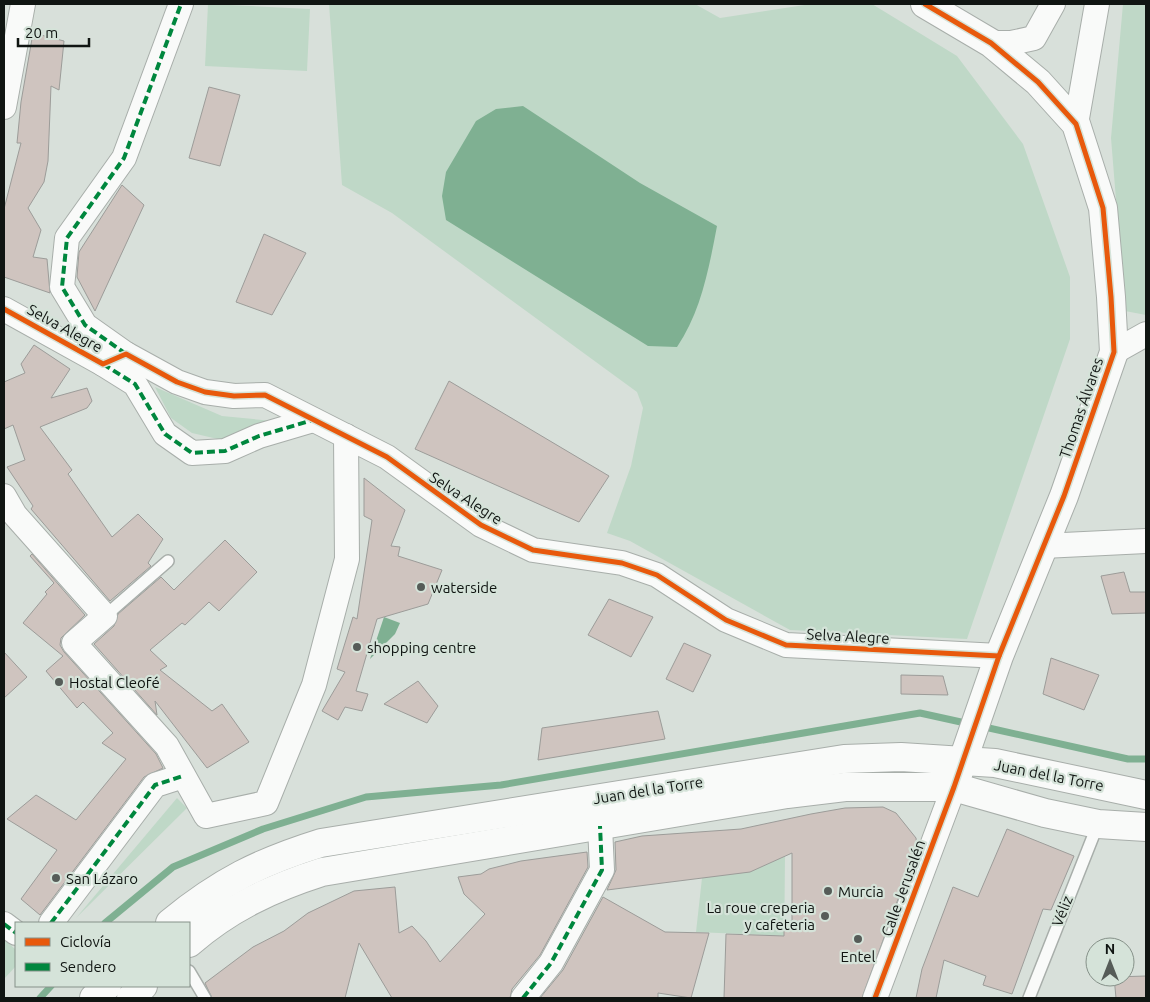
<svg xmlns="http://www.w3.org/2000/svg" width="1150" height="1002" viewBox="0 0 1150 1002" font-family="Ubuntu,sans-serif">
<rect width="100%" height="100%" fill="#d8e0da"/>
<!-- green -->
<g fill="#bfd8c7">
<polygon points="208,4 310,9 307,71 205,66"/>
<polygon points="329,4 695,4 720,18 811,4 872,4 957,56 1023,144 1070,277 1070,339 967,639 790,630 630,541 607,533 631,466 643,408 637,392 392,213 342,185"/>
<polygon points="1123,4 1146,4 1146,315 1125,311 1111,138"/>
<polygon points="155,387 222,416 273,421 222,440 192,433 171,418"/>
<polygon points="177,798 187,808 76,918"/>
<polygon points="785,856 784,961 766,935 696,932 702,878"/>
<polygon points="4,939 16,950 16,966 4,979"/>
</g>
<!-- water -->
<g fill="#7fb092">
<path d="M523,106L640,183L717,226C709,268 701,312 677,347L648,346L446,220L442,196L446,172L476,121L496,109Z"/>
<polygon points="384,617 400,623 395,634 370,659"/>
</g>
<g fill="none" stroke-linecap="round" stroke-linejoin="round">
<!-- stream -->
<g stroke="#7fb092" stroke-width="7">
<polyline points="980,726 1128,759 1146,759"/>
<polyline points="105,923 173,867 263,829 366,797 501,785 920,713 970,724"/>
<polyline points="40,998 51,986"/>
</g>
</g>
<!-- building -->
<g fill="#cfc4bf" stroke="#9c9c99">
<polygon points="33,33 64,41 59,90 51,86 48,161 44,182 28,208 41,230 33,257 47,259 50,293 4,277 4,209 21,143 17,143 21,102"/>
<polygon points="209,87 240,95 220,166 189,158"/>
<polygon points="122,185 144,205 95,311 77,277 79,252"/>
<polygon points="264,234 306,253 272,315 236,302"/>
<polygon points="34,345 70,369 51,398 87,388 92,401 87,408 40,427 72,470 68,474 112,537 138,514 163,539 148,563 151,566 110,601 31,509 33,506 7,467 25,460 13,425 4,429 4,382 25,373 21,364"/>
<polygon points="449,381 609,476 579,522 415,449"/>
<polygon points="364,478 405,510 391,546 400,547 398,556 442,570 428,604 377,619 356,691 368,694 362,711 345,707 338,720 322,711 345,672 337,669 353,617 357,619 372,520 364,516"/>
<polygon points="225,540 257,572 219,611 209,602 185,625 182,623 150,650 167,666 160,670 212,711 222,704 249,742 207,768 155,701 157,715 94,644 114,626 118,614 161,577 174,590"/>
<polygon points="32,554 85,615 61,638 60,645 64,652 156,754 163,768 144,777 40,915 21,899 57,850 7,819 36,795 76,820 126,759 102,743 113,733 83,702 77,708 46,671 63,656 23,623 47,594 45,592 54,583 30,556"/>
<polygon points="1124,572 1130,592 1146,592 1146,613 1112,614 1101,576"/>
<polygon points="609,599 653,617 631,657 588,635"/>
<polygon points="684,643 711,655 693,692 666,679"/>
<polygon points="4,652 27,677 4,698"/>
<polygon points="1051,658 1099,675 1084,710 1043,694"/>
<polygon points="901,675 943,676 948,695 901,694"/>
<polygon points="418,681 438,706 427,723 384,704"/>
<polygon points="658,711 665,739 538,760 542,728"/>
<polygon points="883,807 896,813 916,838 917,847 862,998 724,998 726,934 784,936 784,920 792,921 792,853 750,872 607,890 616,870 615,842 642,836 741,829 811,814 845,808"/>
<polygon points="1007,829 1074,856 1051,910 1043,909 1012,994 983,985 986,976 944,960 936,998 916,998 922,969 953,887 978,897"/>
<polygon points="587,852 588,867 540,955 512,989 510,998 392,998 359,943 345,998 212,998 205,983 253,947 284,931 308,913 354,891 395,887 399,933 412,926 426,941 440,962 485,914 464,894 458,877 481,874 489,869 521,861"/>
<polygon points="603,897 665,932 709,933 691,998 658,993 658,998 540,998 563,970"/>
<polygon points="1146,976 1146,998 1116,998 1114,977"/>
</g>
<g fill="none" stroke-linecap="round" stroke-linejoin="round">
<defs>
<g id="lane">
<polyline points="105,616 168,561"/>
<polyline points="189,971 205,998"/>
<polyline points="1029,998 1098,824"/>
</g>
<g id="street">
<polyline points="991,43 1011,43 1034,38 1053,4"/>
<polyline points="4,107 23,4"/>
<polyline points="1076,124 1097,4"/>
<polyline points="4,309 103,364 126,354 177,382 205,392 234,396 265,395 387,457 481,525 533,550 622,563 657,575 726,620 786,645 999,656"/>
<polyline points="1114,352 1146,334"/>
<polyline points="126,354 85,325 62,287 67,238 124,158 181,4"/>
<polyline points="103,364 135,384 165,434 192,453 225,451 259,436 313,420"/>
<polyline points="4,496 15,515 105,616 74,643 167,746 206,816 266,803 314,685 347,559 346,436"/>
<polyline points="1043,546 1146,541"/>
<polyline points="51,923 155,785 183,776"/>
<polyline points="4,924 16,933"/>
<polyline points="523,998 551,963 602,870 600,826"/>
<polyline points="875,998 954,787"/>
</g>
<polyline id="secondary" points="925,4 991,43 1038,82 1076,124 1103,208 1111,297 1114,352 1064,496 999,656 955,783"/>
<g id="primary">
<path d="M170,923C220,882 260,862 321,843L844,759L901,757L995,763L1146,795"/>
<path d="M189,943C229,908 272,888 322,872L787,794L845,787H954L1045,813L1098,824L1146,827"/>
<polyline points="94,998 107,986"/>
<polyline points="131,998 143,986"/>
</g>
</defs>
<!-- lane casing -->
<use href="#lane" stroke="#a8aeaa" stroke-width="14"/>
<!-- street casing -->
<use href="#street" stroke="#a8aeaa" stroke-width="26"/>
<!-- secondary casing -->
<use href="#secondary" stroke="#a8aeaa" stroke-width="30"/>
<!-- primary casing -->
<use href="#primary" stroke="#a8aeaa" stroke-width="30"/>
<!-- lane -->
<use href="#lane" stroke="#f9faf9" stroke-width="11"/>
<!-- street -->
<use href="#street" stroke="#f9faf9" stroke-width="24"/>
<!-- secondary -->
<use href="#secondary" stroke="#f9faf9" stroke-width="28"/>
<!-- primary -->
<use href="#primary" stroke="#f9faf9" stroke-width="28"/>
<!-- quiet -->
<g stroke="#00873e" stroke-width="4" stroke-dasharray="8 4" stroke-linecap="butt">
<polyline points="126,354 85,325 62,287 67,238 124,158 181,4"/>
<polyline points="103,364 135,384 165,434 192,453 225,451 259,436 313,420"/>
<polyline points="51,923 155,785 183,776"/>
<polyline points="4,924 16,933"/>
<polyline points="523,998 551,963 602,870 600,826"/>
</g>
<defs>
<g id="cycleway">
<polyline points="4,309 103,364 126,354 177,382 205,392 234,396 265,395 387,457 481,525 533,550 622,563 657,575 726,620 786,645 999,656"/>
<polyline points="875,998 954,787 999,656 1064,496 1114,352 1111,297 1103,208 1076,124 1038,82 991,43 925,4"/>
</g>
</defs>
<!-- cycleway casing -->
<use href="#cycleway" stroke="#d5e3d9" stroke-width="8"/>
<!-- cycleway -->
<use href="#cycleway" stroke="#e8590c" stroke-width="5"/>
</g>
<!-- markers -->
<g fill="#565c58" stroke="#d5e3d9" stroke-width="2">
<circle cx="421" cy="587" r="5"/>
<circle cx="357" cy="647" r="5"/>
<circle cx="59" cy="682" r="5"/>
<circle cx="56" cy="878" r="5"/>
<circle cx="828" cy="891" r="5"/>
<circle cx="825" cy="916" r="5"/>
<circle cx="858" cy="939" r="5"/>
</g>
<g text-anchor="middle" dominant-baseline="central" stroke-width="4.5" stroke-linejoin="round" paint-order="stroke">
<!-- street labels -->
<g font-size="15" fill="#101512" stroke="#d5e3d9">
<text transform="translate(65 328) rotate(29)">Selva Alegre</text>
<text transform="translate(1081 408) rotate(-71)">Thomas Álvares</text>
<text transform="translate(466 498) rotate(33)">Selva Alegre</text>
<text transform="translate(848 636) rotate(3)">Selva Alegre</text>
<text transform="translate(1049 775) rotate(11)">Juan del la Torre</text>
<text transform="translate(648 790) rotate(-9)">Juan del la Torre</text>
<text transform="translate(903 888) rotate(-70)">Calle Jerusalén</text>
<text transform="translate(1062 911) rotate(-68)">Véliz</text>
</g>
<!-- poi labels -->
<g font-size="15" fill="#101512" stroke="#d5e3d9" text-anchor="start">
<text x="431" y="587">waterside</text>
<text x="367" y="647">shopping centre</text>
<text x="69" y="682">Hostal Cleofé</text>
<text x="66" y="878">San Lázaro</text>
<text x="838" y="891">Murcia</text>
<text x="815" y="907" text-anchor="end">La roue creperia<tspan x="815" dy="17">y cafeteria</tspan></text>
<text x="858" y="956" text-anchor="middle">Entel</text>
</g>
</g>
<!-- border -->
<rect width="1150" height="1002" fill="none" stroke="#101512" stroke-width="10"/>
<!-- legend -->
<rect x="15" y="922" width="175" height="65" fill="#d5e3d9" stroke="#869189"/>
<rect x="25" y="938" width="25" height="8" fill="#e8590c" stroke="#869189"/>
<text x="60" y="947" font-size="15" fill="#101512">Ciclovía</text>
<rect x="25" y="963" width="25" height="8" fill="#00873e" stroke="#869189"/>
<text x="60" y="972" font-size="15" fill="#101512">Sendero</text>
<!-- north arrow -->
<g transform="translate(1110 962)"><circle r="24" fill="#d5e3d9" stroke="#869189"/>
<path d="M0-4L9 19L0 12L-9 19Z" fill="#565c58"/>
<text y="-8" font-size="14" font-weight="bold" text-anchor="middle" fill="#101512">N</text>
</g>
<!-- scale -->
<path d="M18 38v8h71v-8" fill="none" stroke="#101512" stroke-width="2.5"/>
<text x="25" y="38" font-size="15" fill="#101512" stroke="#d5e3d9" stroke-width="4" paint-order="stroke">20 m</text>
</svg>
